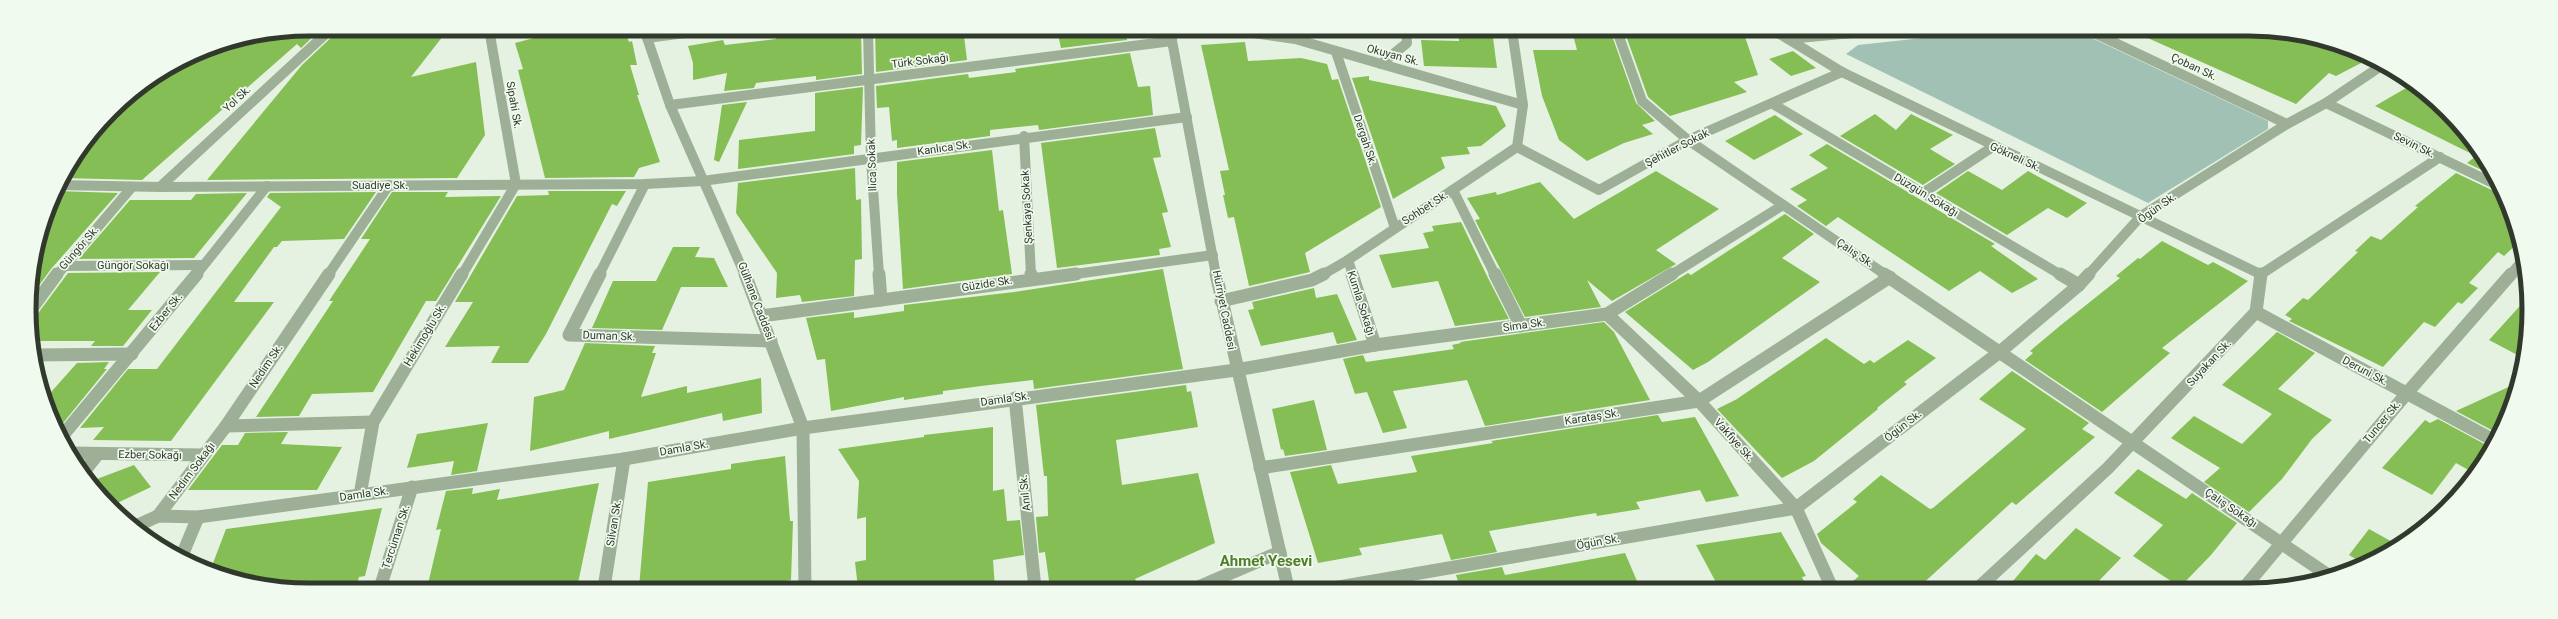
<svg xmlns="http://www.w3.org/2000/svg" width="2558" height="619" viewBox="0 0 2558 619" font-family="Roboto,sans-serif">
<rect width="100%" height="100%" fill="#e5f2e2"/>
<!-- green -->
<polygon fill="#a2c1b5" points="1987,31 2077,31 2268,121 2268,129 2148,203 1846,54 1858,45"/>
<!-- building -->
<g fill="#85be54">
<polygon points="599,29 624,29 629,42 632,41 637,65 630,65 639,95 637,95 660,162 639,168 634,177 545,178 518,70 523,69 515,43 564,30 567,38"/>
<polygon points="805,30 861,30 862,74 816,80 816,76 756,83 754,88 724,91 727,73 693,80 693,63 688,46 723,40 725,45 776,39 776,33"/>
<polygon points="875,30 960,30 961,36 964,36 967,60 876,72"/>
<polygon points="1057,30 1125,30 1127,40 1061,48"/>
<polygon points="1458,30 1492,30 1497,68 1424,66 1421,40 1459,41"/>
<polygon points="421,31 447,31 411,77 476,62 485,135 457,178 207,180 302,65 336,33"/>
<polygon points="1572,31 1607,31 1611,33 1636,103 1655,121 1642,125 1653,134 1624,143 1587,161 1559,140 1542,96 1533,50 1577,50"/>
<polygon points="2132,31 2285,31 2316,39 2363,62 2336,76 2329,73 2296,104"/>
<polygon points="1671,32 1672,36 1744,34 1758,75 1734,82 1747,92 1670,116 1648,97 1625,33"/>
<polygon points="286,33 317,33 301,48 297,44 142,180 62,178 87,139 124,99 202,50 255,34"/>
<polygon points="1245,42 1248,61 1301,58 1327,64 1332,80 1338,79 1381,207 1305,253 1310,272 1249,286 1234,217 1228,218 1223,195 1225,195 1220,171 1229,170 1201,45"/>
<polygon points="1793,51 1816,68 1791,76 1769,59"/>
<polygon points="1130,53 1138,87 1150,86 1153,115 1039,130 1038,125 990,130 990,136 897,148 897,140 892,141 889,107 877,108 876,86 968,74 969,78 1016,72 1015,69"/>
<polygon points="1369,76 1369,80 1496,106 1506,126 1481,146 1467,147 1470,154 1441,157 1445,168 1393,199 1352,78"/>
<polygon points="2413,84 2434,99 2471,139 2494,176 2467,163 2476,156 2375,106"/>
<polygon points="863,87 861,145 854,146 854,154 738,169 739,140 815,131 815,93"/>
<polygon points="747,102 719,162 714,160 722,105"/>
<polygon points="1875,114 1896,130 1911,114 1953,135 1930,149 1955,164 1923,185 1840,136"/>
<polygon points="1775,115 1803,134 1754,160 1725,141"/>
<polygon points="1155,128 1161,157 1153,158 1168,212 1162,213 1171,247 1159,249 1160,255 1057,268 1041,143"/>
<polygon points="1827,144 1995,244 1991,246 2038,279 2012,293 1980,271 1949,291 1838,217 1826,226 1797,206 1807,200 1790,189 1828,168 1809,155"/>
<polygon points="992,150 999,211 1003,210 1012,274 903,289 897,194 897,162"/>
<polygon points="855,168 856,200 861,199 862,259 855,260 854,296 802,302 800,295 776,298 777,273 736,213 738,183"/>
<polygon points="1656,171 1719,209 1656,250 1676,264 1612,301 1587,280 1601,307 1525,317 1475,220 1480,219 1467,198 1496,192 1497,195 1540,182 1574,219"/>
<polygon points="1968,171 2002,190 2028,171 2087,203 2067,218 2048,208 2007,235 1936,193"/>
<polygon points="2456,173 2498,193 2503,193 2520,241 2504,256 2498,252 2469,283 2478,288 2462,304 2458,302 2435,327 2424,322 2383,367 2289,321 2292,319 2285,315 2303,298 2308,300 2358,252 2355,251 2371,236 2381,240 2418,207 2415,206"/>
<polygon points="56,191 118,193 51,269 30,298 39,237"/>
<polygon points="548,191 626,191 617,206 612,204 546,334 528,363 491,363 500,346 445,347 473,302 455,302 517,196 549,195"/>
<polygon points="376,192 344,239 282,241 277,247 274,247 234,302 274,302 171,441 93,440 104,427 80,428 128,369 157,369 281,207 267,197 270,193"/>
<polygon points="392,192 448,192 445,197 501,196 436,301 426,301 373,392 312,394 299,416 256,417 333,301 329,301 370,239 361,239"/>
<polygon points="247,193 194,258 79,259 130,200 191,200 196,194"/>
<polygon points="1785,214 1814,234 1782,258 1820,282 1708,362 1693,370 1625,312 1688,273 1691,275"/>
<polygon points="1461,222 1488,278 1509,319 1455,326 1438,281 1392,288 1379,255 1429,248 1423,233 1434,231 1432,226"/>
<polygon points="2162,241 2208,265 2213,262 2248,281 2162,348 2170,353 2102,412 2025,360 2033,353 2030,351 2061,325 2120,278 2116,276 2138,258 2140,259"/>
<polygon points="673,247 700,247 695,257 714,258 728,287 681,287 662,330 592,328 613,281 656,281"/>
<polygon points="1163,269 1183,369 1034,389 1033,380 989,385 943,391 943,394 904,400 904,397 831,411 825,359 817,360 806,318 854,312 854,318 904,311 904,305 1014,292"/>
<polygon points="160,272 128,310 152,310 123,346 91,346 95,341 31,341 31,319 36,316 68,273"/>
<polygon points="1314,288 1316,298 1337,294 1357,340 1337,344 1333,332 1261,346 1248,310 1254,309 1252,302"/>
<polygon points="2528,297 2527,346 2523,358 2489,340"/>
<polygon points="1604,322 1614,332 1650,400 1485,426 1467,380 1393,391 1407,428 1383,433 1367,392 1355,394 1343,359 1363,355 1366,362 1454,349 1452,345 1461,343 1460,342"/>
<polygon points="2277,332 2315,353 2278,389 2332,420 2312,439 2282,479 2249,512 2204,482 2220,468 2171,438 2194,416 2242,444 2272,414 2222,385"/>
<polygon points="1826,338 1864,364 1870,360 1874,363 1908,340 1936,358 1904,382 1907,384 1877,408 1878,409 1814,461 1782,478 1717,409 1737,399"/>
<polygon points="585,343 655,346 652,353 656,353 641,397 687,386 687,393 761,378 762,413 723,421 722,413 609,439 609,431 530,451 534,397 564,390"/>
<polygon points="109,362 104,369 107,369 59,428 44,400 77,363"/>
<polygon points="2012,371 2089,423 2082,429 2095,437 2016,505 2012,502 1918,588 1845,588 1859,576 1821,543 1817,534 1857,502 1853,499 1881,475 1930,509 1933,508 2026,429 1979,399"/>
<polygon points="2515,384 2499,434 2456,411"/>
<polygon points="1186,385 1187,392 1191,391 1198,427 1116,440 1122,485 1198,473 1215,543 1135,579 1137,583 1124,588 1050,588 1045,552 1039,553 1036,517 1048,516 1047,476 1044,476 1036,405"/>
<polygon points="1314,400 1327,450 1285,456 1283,449 1281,450 1272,409"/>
<polygon points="1658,415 1662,422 1695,417 1739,496 1706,502 1700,490 1636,502 1640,509 1597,516 1596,513 1489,531 1497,552 1451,560 1442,534 1359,548 1362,555 1318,563 1290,472 1331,465 1338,484 1417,472 1411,456 1493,443 1491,441"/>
<polygon points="2438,419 2490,447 2472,472 2456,463 2432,495 2382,468 2425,420 2430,423"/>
<polygon points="488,423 477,471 451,475 454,461 407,468 417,434"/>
<polygon points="993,427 993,491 1004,489 1007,521 1020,520 1024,555 993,560 995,588 858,588 855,562 866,560 866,517 857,519 859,481 838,449 924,437 924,435"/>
<polygon points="288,432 281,444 342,447 317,490 188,490 222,445 238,445 245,433"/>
<polygon points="785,456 790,521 793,521 791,580 751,588 639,588 648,482 731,469 731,464"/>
<polygon points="134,465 151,487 111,506 89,482"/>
<polygon points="2138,469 2186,499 2192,493 2237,523 2211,555 2180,587 2133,556 2163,525 2114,493"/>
<polygon points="599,483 577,588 427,588 441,529 436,530 446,491 473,488 472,494 500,489 497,500"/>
<polygon points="382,508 365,576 359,577 356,588 273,588 210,571 226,529"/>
<polygon points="2076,528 2121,558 2092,588 2007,588 2036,554 2045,560"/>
<polygon points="2369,529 2396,544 2372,561 2364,564 2349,555"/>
<polygon points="1781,532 1806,576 1802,577 1807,588 1719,588 1696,545"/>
<polygon points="1625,553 1640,588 1460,588 1456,575 1502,567 1505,575"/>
</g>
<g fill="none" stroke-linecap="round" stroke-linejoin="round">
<!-- minor-far1 -->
<g stroke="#9db097" stroke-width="10">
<polyline points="644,29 670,105 745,275"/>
<polyline points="868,30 871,159 879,275"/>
<polyline points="1170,30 1216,275"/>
<polyline points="1233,30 1295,39 1523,105"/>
<polyline points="1617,31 1642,101 1688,140 1886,275"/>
<polyline points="1775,31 1842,72 2260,274"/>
<polyline points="2090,31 2287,124"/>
<polyline points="647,38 715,29"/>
<polyline points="1788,39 1874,31"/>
<polyline points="1336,52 1395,228"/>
<polyline points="1381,64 1407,43 1406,30"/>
<polyline points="2326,103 2501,187"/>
<polyline points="1773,104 2061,275"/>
<polyline points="670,105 1172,41"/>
<polyline points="1024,136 1031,275"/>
<polyline points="1517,147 1599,190 1688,140 1842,72"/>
<polyline points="58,185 160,187 645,184 702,181 1187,117"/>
<polyline points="160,187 331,29"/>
<polyline points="1453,190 1495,275"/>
<polyline points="1923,193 1994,146"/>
<polyline points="1348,260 1353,275"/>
<polyline points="63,266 203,265"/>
<polyline points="57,275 132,187"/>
<polyline points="196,275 267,186"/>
<polyline points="328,275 389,185"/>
<polyline points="462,275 516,184 489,29"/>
<polyline points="599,275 645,184"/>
<polyline points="1068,275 1213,255"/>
<polyline points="1322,275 1348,260 1517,147 1523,105 1512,30"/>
<polyline points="1671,275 1783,205"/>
<polyline points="2088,275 2141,216 2287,124 2326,103 2384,64"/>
<polyline points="2260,275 2440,157"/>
<polyline points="2510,275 2523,260"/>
</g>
<!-- minor -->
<g stroke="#9db097" stroke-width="13">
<polyline points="329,274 226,426 373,422"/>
<polyline points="600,274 569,335 771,341"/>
<polyline points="745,274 803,428 805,588"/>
<polyline points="879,274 881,300"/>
<polyline points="1031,274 1031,278"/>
<polyline points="1216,274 1288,588"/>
<polyline points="1352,274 1375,345"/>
<polyline points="1495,274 1521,326"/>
<polyline points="1884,274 2328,575"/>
<polyline points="2060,274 2079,285"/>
<polyline points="1221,301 1312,280 1324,274"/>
<polyline points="30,311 57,274"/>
<polyline points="2256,312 2495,441"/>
<polyline points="1607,314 1699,401 1796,508 1832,588"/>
<polyline points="761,316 1076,274"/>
<polyline points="34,355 132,354"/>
<polyline points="1015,398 1035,588"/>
<polyline points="63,435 197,274"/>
<polyline points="73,453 202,455"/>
<polyline points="1260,468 1699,401 1890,277"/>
<polyline points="83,473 98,454"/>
<polyline points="360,495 373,422 462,274"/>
<polyline points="158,516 226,426"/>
<polyline points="134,527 158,516 198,517 624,459 803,428 1236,370 1375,345 1607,314 1672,274"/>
<polyline points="181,558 198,517"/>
<polyline points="380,588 412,487"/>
<polyline points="604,588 624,459"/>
<polyline points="1196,588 1280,552"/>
<polyline points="1333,588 1796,508 2001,351 2079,285 2089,274"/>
<polyline points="1978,588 2108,468 2256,312 2261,274"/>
<polyline points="2244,588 2407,393 2511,274"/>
</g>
</g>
<g text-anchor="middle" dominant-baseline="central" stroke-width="3.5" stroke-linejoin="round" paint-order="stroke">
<!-- street labels -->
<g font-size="11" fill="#31392c" stroke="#f0faee">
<text transform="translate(1393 55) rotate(15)">Okuyan Sk.</text>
<text transform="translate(920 61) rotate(-7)">Türk Sokağı</text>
<text transform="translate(2194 67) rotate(25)">Çoban Sk.</text>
<text transform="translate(237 99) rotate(-43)">Yol Sk.</text>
<text transform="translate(514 105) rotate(80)">Sipahi Sk.</text>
<text transform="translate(1365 140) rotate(72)">Dergah Sk.</text>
<text transform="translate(2414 145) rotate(26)">Sevin Sk.</text>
<text transform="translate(944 148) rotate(-8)">Kanlıca Sk.</text>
<text transform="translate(1677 148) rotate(-27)">Şehitler Sokak</text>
<text transform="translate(2015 157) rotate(25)">Gökneli Sk.</text>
<text transform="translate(872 165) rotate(-92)">llıca Sokak</text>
<text x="380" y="185">Suadiye Sk.</text>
<text transform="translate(1926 195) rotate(31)">Düzgün Sokağı</text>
<text transform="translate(1027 207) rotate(-93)">Şenkaya Sokak</text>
<text transform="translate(1425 208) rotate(-33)">Sohbet Sk.</text>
<text transform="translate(2157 208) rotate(-35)">Ögün Sk.</text>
<text transform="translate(79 248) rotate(-49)">Güngör Sk.</text>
<text transform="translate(1855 253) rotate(34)">Çalış Sk.</text>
<text x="133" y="265">Güngör Sokağı</text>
<text transform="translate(987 284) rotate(-9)">Güzide Sk.</text>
<text transform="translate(756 301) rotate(69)">Gülhane Caddesi</text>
<text transform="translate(1361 303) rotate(72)">Kumla Sokağı</text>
<text transform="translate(1224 310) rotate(79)">Hürriyet Caddesi</text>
<text transform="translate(166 312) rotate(-51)">Ezber Sk.</text>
<text transform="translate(1524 325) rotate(-8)">Sima Sk.</text>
<text transform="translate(425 335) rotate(-59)">Hekimoğlu Sk.</text>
<text transform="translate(609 336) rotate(2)">Duman Sk.</text>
<text transform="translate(2209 363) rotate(-47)">Suyakan Sk.</text>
<text transform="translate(266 366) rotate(-56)">Nedim Sk.</text>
<text transform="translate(2365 371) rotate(28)">Deruni Sk.</text>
<text transform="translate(1005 399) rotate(-8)">Damla Sk.</text>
<text transform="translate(1592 417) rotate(-9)">Karataş Sk.</text>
<text transform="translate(2382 422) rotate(-50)">Tuncer Sk.</text>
<text transform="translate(1903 426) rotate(-38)">Ögün Sk.</text>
<text transform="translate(1734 440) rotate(48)">Vakfiye Sk.</text>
<text transform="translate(684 448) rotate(-10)">Damla Sk.</text>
<text transform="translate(150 455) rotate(1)">Ezber Sokağı</text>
<text transform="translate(192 471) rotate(-53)">Nedim Sokağı</text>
<text transform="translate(1025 493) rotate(-96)">Anıl Sk.</text>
<text transform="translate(364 494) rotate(-8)">Damla Sk.</text>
<text transform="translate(2231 508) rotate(34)">Çalış Sokağı</text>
<text transform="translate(614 523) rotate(-81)">Silvan Sk.</text>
<text transform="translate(396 537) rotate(-72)">Tercüman Sk.</text>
<text transform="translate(1598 542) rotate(-10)">Ögün Sk.</text>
</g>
<!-- district labels -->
<g font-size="15" font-weight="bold" fill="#517d29" stroke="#f0faee">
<text x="1266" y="561">Ahmet Yesevi</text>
</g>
</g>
<!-- crop -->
<path d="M0 0H2558V619H0ZM309 36H2249A273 273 0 0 1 2522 309V310A273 273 0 0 1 2249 583H309A273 273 0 0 1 36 310V309A273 273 0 0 1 309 36Z" fill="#f0faee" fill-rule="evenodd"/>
<path fill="none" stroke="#31392c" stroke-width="5" d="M309 36H2249A273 273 0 0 1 2522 309V310A273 273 0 0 1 2249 583H309A273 273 0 0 1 36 310V309A273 273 0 0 1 309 36Z"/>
</svg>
